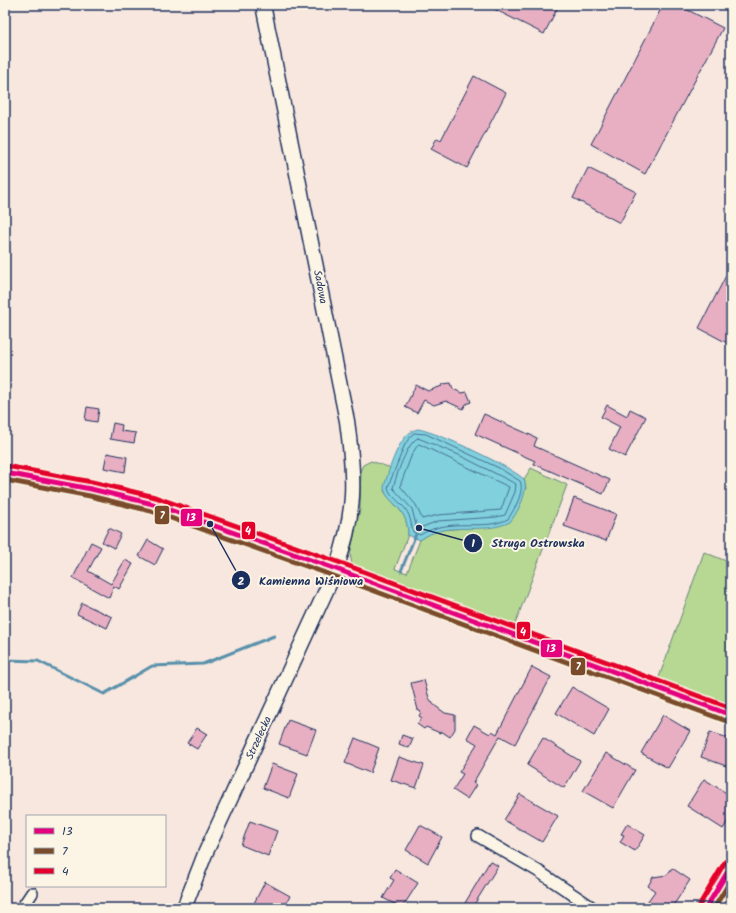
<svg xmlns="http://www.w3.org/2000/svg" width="736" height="913" viewBox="0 0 736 913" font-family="Kalam,sans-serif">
<rect width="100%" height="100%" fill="#f8e7de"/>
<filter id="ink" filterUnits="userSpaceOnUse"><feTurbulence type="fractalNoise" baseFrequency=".025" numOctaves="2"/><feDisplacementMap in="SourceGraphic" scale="8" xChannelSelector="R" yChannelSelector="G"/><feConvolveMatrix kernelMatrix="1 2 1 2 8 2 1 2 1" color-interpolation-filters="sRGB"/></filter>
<g filter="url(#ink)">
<!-- green -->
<g fill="#b6d892" stroke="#688478">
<path d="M371,461L391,468L384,491C395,508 408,511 408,535L395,569L407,573L420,540L431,533L439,530L482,527L513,518L526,488L524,479L531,468L567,485L514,627L356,568L352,564L350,554L360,509L361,469L363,465Z"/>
<polygon points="704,552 731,563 731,704 658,680"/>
</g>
<!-- water -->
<path fill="#81d0de" stroke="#5890ab" d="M418,429C440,433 507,465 524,479C529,491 518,512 510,522C482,536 448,519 420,540L408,535C408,505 385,503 384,487C389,470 399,432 418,429Z"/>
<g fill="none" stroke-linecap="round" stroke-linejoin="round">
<!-- shore -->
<g stroke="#446f91" stroke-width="1">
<path d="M414,433L426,434L499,468L520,481C525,491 514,510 508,519C483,532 451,516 420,535L413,532C411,525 411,517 406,510C402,503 389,496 388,487L405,444Z"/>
<path d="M418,438L459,455L516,484L515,492L505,515L496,517L438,521L417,529L412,509L393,488C396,477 407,442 418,438Z"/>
<polygon points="419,444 509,487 501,510 438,515 422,519 416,505 400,486 412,454"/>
</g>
<!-- stream -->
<g stroke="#5890ab" stroke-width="3">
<polyline points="401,571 416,534"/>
<polyline points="5,660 38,661 104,694 152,666 203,664 274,636"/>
</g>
</g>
<!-- building -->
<g fill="#e8afc2" stroke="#1b2f5e">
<polygon points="486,5 559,5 544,34"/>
<polygon points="663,5 678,5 723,28 645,174 591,144"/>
<polygon points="474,76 506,93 467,168 431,149 437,138 441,140"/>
<polygon points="588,168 636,192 620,223 573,198"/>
<polygon points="731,266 731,345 699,328"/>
<polygon points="451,383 453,389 462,393 467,392 471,402 466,404 463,409 446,401 434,405 424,400 417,413 405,407 416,385 428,391 442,386 443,384"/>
<polygon points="607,405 627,416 630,409 646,417 625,457 609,449 620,427 601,417"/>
<polygon points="87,407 99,409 97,422 85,420"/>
<polygon points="484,414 537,438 534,446 610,480 603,494 534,464 535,461 475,434"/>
<polygon points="113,423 122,425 121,431 136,433 134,443 110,439"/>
<polygon points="107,453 127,457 125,472 104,468"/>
<polygon points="574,498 616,514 606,541 564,526"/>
<polygon points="109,528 121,534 114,548 102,542"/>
<polygon points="148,540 163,549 155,565 139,556"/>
<polygon points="91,542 101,547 88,571 111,584 125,560 133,564 119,589 114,586 109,598 73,578"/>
<polygon points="82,603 112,617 107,628 77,614"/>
<polygon points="532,667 551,677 515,744 500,736 473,783 476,785 467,799 453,790 463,774 459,772 477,744 467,738 474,725 490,734 492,731 497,734"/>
<polygon points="424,680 429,698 434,705 445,713 455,715 455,729 450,737 441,731 440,733 426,727 424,729 417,724 422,718 419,716 421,712 418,710 411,683"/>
<polygon points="572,687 609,709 594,736 556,713"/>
<polygon points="663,715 690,731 668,768 641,753"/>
<polygon points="288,720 316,730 307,754 279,744"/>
<polygon points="197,728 207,734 197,749 187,743"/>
<polygon points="710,732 731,739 731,760 729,767 701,757"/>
<polygon points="402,735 413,739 409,748 399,744"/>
<polygon points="355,738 379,748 370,773 345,763"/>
<polygon points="543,738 580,761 564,788 527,765"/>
<polygon points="606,753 635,770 613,808 583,791"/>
<polygon points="399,757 424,765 416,788 391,780"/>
<polygon points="272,764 298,774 289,798 263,788"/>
<polygon points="704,779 731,796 731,816 723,829 687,806"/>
<polygon points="520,794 558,816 542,842 504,820"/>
<polygon points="250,821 277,831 268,856 241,845"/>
<polygon points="627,824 645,835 635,851 620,842 624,835 621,834"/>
<polygon points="420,825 442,837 428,863 406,850"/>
<polygon points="490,861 498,866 472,908 462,908"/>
<polygon points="672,868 690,880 675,903 670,908 643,908 655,891 648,886 653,877 667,875"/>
<polygon points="395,869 418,883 402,908 383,898 394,880 390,878"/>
<polygon points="265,882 290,896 284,908 259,908 253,905"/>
</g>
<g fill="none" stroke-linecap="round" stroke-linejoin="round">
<defs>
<g id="minor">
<polyline points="478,836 538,871 593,908"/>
<polyline points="22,908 32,893"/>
</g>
<g id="tertiary">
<polyline points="5,473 91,489 153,504 336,569 731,715"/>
<path d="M184,908L205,854L336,569C356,512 355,480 347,421L263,5"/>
<polyline points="706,908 731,866"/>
</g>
</defs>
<!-- minor casing -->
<use href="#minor" stroke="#1b2f5e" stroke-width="14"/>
<!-- tertiary casing -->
<use href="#tertiary" stroke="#1b2f5e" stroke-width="17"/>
<!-- minor -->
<use href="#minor" stroke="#fcf5e5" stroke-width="11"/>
<!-- tertiary -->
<use href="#tertiary" stroke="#fcf5e5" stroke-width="14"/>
<defs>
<g id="bus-1">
<polyline points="5,473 91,489 153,504 336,569 731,715"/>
<polyline points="706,908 731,866"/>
</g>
<g id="bus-2">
<polyline points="5,480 90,496 151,511 334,576 729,722"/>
<polyline points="714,908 731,880"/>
</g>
<g id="bus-3">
<polyline points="6,466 92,482 155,497 338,562 731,708"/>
<polyline points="700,904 725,862"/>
</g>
</defs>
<!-- bus-1 casing -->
<use href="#bus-1" stroke="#fcf5e5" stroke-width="8"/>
<!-- bus-2 casing -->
<use href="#bus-2" stroke="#fcf5e5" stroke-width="8"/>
<!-- bus-3 casing -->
<use href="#bus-3" stroke="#fcf5e5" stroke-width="8"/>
<!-- bus-1 -->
<use href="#bus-1" stroke="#e5007d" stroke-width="5"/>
<!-- bus-2 -->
<use href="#bus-2" stroke="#7a4b2a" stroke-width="5"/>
<!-- bus-3 -->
<use href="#bus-3" stroke="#e4002b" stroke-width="5"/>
</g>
</g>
<g text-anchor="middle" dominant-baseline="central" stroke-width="4" stroke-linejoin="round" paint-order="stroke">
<!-- street labels -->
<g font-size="11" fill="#1b2f5e" stroke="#fcf5e5">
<text transform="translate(320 287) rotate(79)">Sadowa</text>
<text transform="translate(259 738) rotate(-65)">Strzelecka</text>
</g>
</g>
<!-- callouts -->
<path fill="none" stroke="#1b2f5e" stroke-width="1.5" d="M419 528L473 543M210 524L241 580"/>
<g fill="#1b2f5e" stroke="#fcf5e5" stroke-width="1.5">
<circle cx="419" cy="528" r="4"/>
<circle cx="210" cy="524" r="4"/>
<circle cx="473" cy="543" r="10"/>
<circle cx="241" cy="580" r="10"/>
</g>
<g font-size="12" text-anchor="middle" font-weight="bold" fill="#fff">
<text x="473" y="547">1</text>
<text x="241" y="585">2</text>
</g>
<g font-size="12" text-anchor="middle" font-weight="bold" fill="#1b2f5e" stroke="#fcf5e5" stroke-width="4" stroke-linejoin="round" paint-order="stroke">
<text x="538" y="547">Struga Ostrowska</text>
<text x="311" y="585">Kamienna Wiśniowa</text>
</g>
<g stroke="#fcf5e5" stroke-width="1.5">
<rect x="154" y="505" width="16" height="20" rx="4" fill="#7a4b2a"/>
<rect x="180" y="508" width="23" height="19" rx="4" fill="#e5007d"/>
<rect x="241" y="521" width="15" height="19" rx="4" fill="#e4002b"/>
<rect x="516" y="621" width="15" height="19" rx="4" fill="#e4002b"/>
<rect x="540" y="639" width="23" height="19" rx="4" fill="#e5007d"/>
<rect x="570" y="657" width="16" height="19" rx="4" fill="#7a4b2a"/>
</g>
<g font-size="11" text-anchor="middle" font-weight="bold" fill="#fff">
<text x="162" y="519">7</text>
<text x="191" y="521">13</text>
<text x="248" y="534">4</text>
<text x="523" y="635">4</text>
<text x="551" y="652">13</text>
<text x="578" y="670">7</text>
</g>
<!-- margin -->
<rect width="736" height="913" fill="none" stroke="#fcf5e5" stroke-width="20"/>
<rect x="10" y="10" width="716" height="893" fill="none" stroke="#1b2f5e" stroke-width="1.5" filter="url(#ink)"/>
<!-- legend -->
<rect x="26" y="815" width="140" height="72" fill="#fcf5e5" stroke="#a2a6af"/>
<rect x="34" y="828" width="20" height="6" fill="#e5007d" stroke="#a2a6af"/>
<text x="62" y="835" font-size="12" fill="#1b2f5e">13</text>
<rect x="34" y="848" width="20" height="6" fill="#7a4b2a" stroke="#a2a6af"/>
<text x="62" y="855" font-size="12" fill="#1b2f5e">7</text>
<rect x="34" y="868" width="20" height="6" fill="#e4002b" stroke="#a2a6af"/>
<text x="62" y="875" font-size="12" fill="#1b2f5e">4</text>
</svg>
